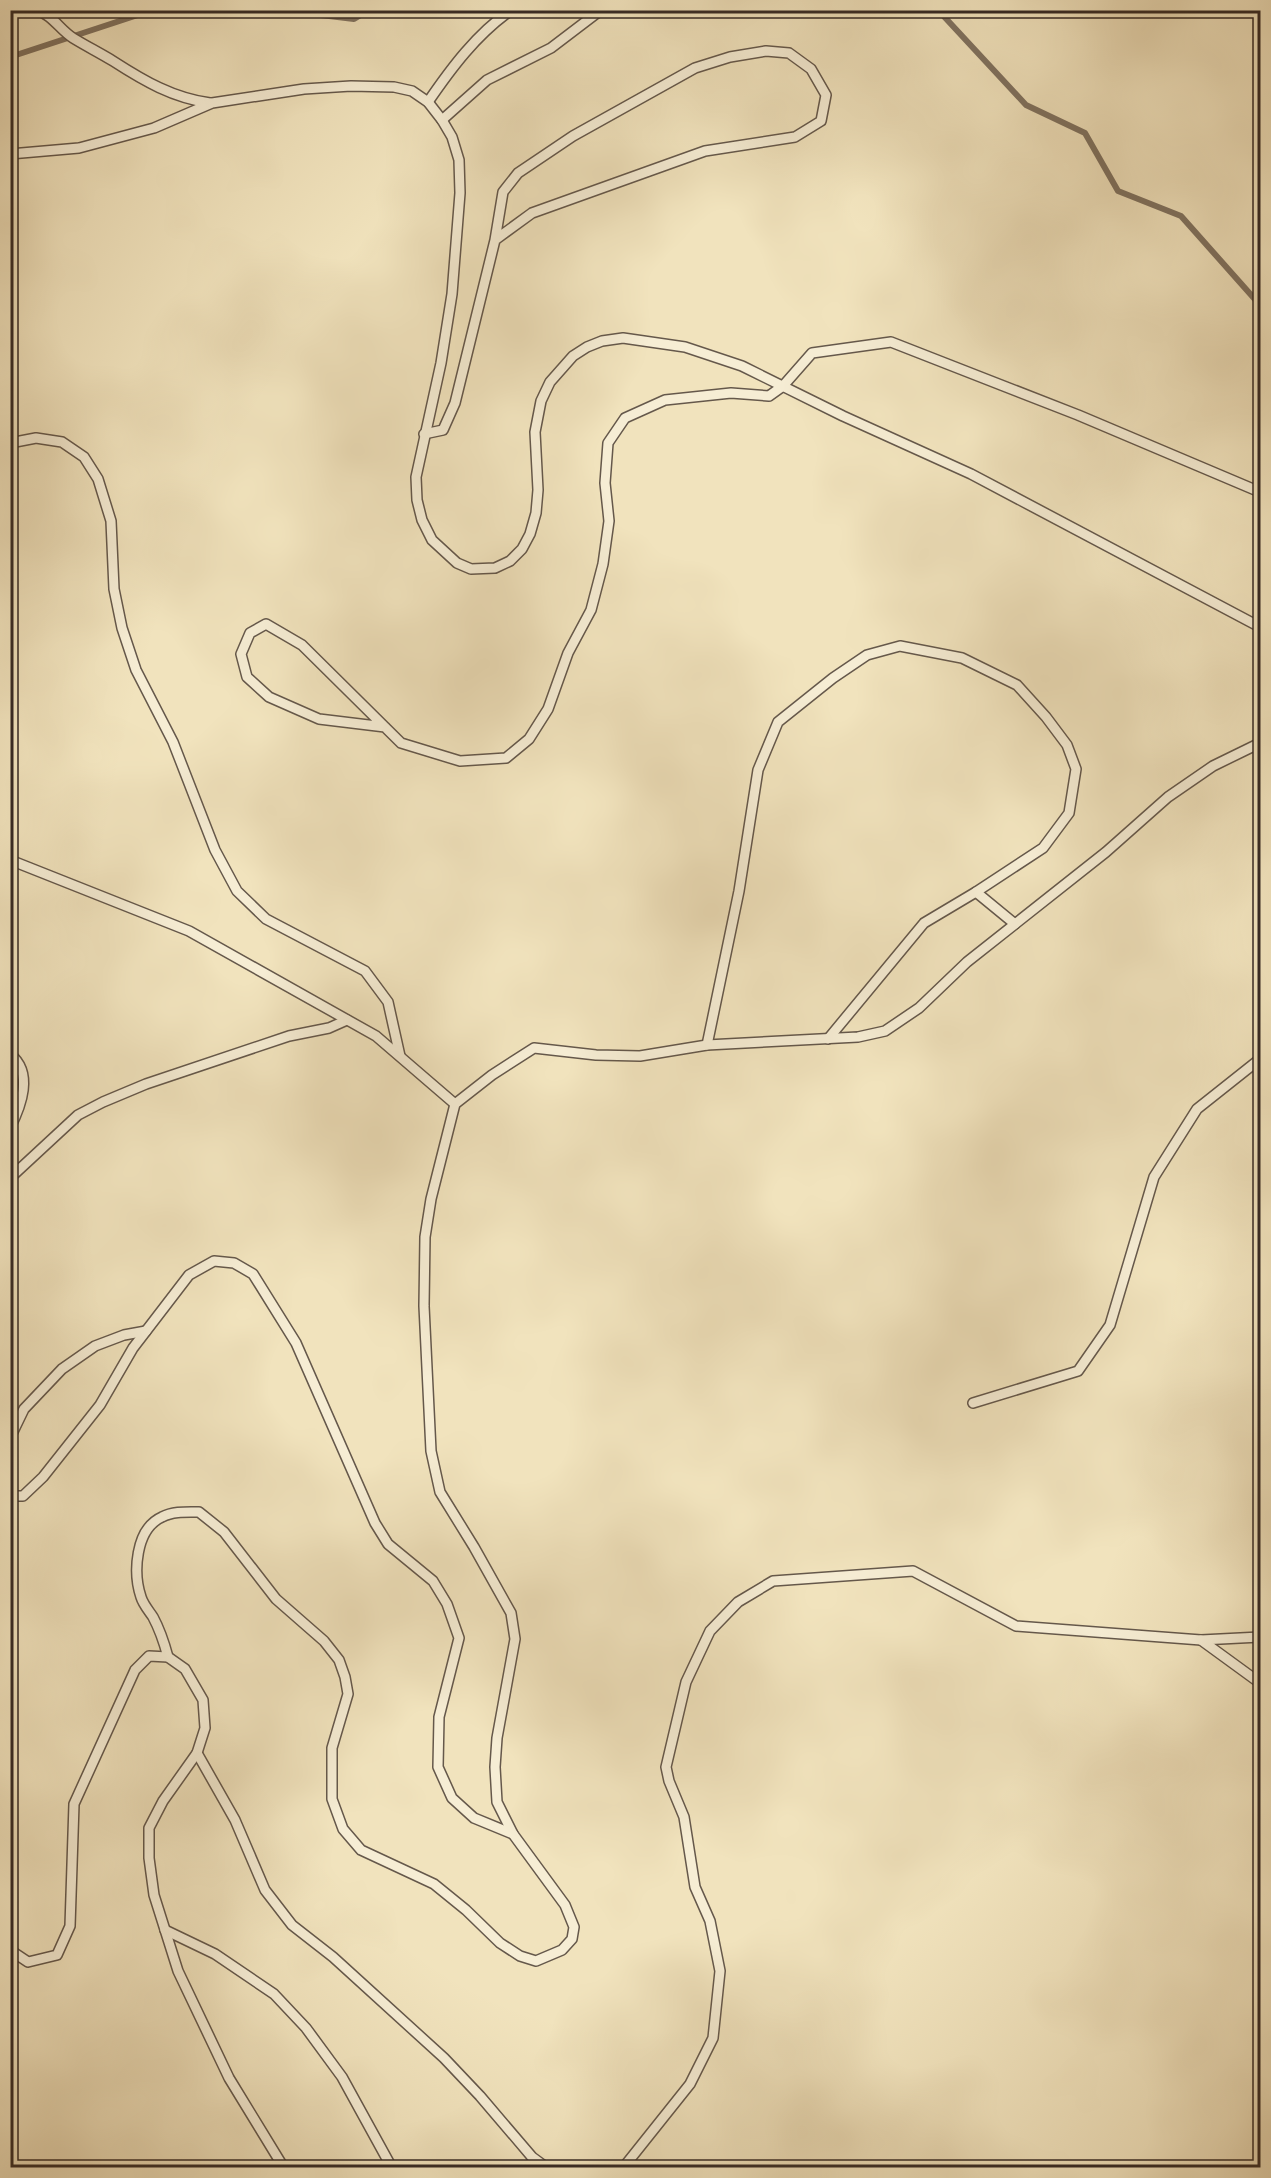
<svg xmlns="http://www.w3.org/2000/svg" width="1271" height="2178" viewBox="0 0 1271 2178" font-family="'IM FELL Double Pica',serif">
<rect width="100%" height="100%" fill="#f1e3bd"/>
<filter id="stains"><feTurbulence type="fractalNoise" baseFrequency=".00333" numOctaves="4"/><feColorMatrix values="0 0 0 0 .2 0 0 0 0 .09 0 0 0 0 .02 0 0 0 .5 -.17"/></filter>
<radialGradient id="worn" r=".72"><stop offset=".6" stop-color="#630" stop-opacity="0"/><stop offset="1" stop-color="#630" stop-opacity=".3"/></radialGradient>
<g fill="none" stroke-linecap="round" stroke-linejoin="round">
<!-- stream -->
<g stroke="#807361" stroke-width="6">
<polyline points="316,10 321,15 354,19 369,10"/>
<polyline points="938,10 1026,105 1085,133 1118,191 1181,216 1260,305"/>
<polyline points="10,57 153,10"/>
</g>
<defs>
<g id="service">
<path d="M36,10C53,15 59,29 73,38C86,46 100,53 113,61C144,81 173,98 210,103"/>
<polyline points="1258,10 1260,12"/>
<path d="M428,102C452,67 476,35 511,10"/>
<polyline points="442,120 487,80 551,48 597,13 596,10"/>
<polyline points="10,154 79,148 154,128 212,103 304,89 351,86 394,87 412,91 428,102 442,120 452,137 459,160 460,193 452,294 441,363 416,477 417,500 422,520 432,540 457,563 471,569 495,568 510,561 522,549 530,534 536,513 538,490 535,432 541,401 550,382 573,356 587,347 602,341 623,338 685,347 742,366 843,416 971,474 1260,627"/>
<polyline points="424,434 443,430 455,403 495,240 503,192 518,173 573,136 695,68 730,57 766,51 789,53 811,69 826,95 821,121 795,137 705,151 532,213 495,240"/>
<polyline points="10,443 36,438 62,442 84,457 98,479 111,521 114,589 122,628 136,670 173,742 215,850 237,891 266,919 365,971 388,1002 400,1056"/>
<polyline points="385,727 319,719 269,697 247,677 241,654 250,633 266,624 302,645 401,743 460,761 506,758 529,739 548,709 568,653 591,610 603,564 609,521 605,483 608,443 625,418 665,400 731,393 769,396 783,386 812,353 891,342 1078,415 1260,492"/>
<polyline points="10,860 189,931 376,1036 455,1104"/>
<polyline points="976,892 1015,924"/>
<polyline points="707,1045 739,891 758,770 778,722 833,678 867,655 900,646 962,658 1017,685 1046,717 1067,745 1076,769 1069,813 1043,848 976,892 924,923 828,1039"/>
<path d="M10,1054C34,1073 21,1106 10,1128"/>
<polyline points="10,1178 78,1115 103,1102 146,1084 289,1036 329,1028 347,1020"/>
<polyline points="973,1403 1078,1371 1110,1325 1154,1177 1197,1109 1260,1059"/>
<polyline points="10,1438 24,1409 62,1369 95,1346 124,1335 146,1331"/>
<polyline points="10,1496 23,1496 43,1477 100,1405 133,1348 189,1275 214,1261 234,1263 253,1274 296,1343 375,1523 388,1544 433,1581 447,1604 459,1638 439,1717 438,1767 452,1798 474,1818 513,1834"/>
<polyline points="1201,1640 1260,1683"/>
<path d="M168,1657C164,1642 160,1630 153,1617C149,1611 143,1604 141,1597C133,1573 135,1529 162,1517C173,1511 187,1512 199,1512L224,1532L276,1599L324,1641L339,1660L345,1677L348,1694L332,1748V1799L343,1829L361,1850L434,1884L466,1910L500,1943L520,1956L536,1961L562,1950L572,1939L574,1927L565,1905L513,1834L497,1802L495,1767L497,1738L515,1639L511,1613L474,1547L440,1492L431,1451L424,1306L425,1237L431,1199L455,1104L492,1075L534,1048L596,1055L640,1056L707,1045L858,1037L885,1031L919,1008L967,962L1106,852L1168,797L1213,766L1256,745L1260,744"/>
<polyline points="197,1753 235,1820 265,1890 292,1925 333,1957 444,2058 480,2096 532,2157 547,2168"/>
<polyline points="165,1930 215,1954 274,1994 306,2028 342,2077 392,2168"/>
<polyline points="10,1950 28,1962 57,1955 70,1926 74,1804 135,1670 149,1656 168,1657 185,1669 203,1700 205,1728 197,1753 163,1801 149,1828 149,1858 154,1895 178,1971 229,2078 284,2168"/>
<polyline points="623,2168 690,2084 713,2038 720,1971 710,1921 695,1887 684,1817 669,1781 666,1767 686,1682 710,1631 738,1602 773,1581 913,1571 1016,1626 1201,1640 1260,1637"/>
</g>
</defs>
<!-- service casing -->
<use href="#service" stroke="#65584b" stroke-width="12"/>
<!-- service -->
<use href="#service" stroke="#f6edd4" stroke-width="9"/>
</g>
<!-- margin -->
<rect width="1271" height="2178" fill="none" stroke="#f1e3bd" stroke-width="36"/>
<rect x="12" y="12" width="1247" height="2154" fill="none" stroke="#362a25" stroke-width="3"/>
<rect x="18" y="18" width="1235" height="2142" fill="none" stroke="#362a25" stroke-width="1.5"/>
<rect width="100%" height="100%" filter="url(#stains)"/>
<rect width="100%" height="100%" fill="url(#worn)"/>
</svg>
